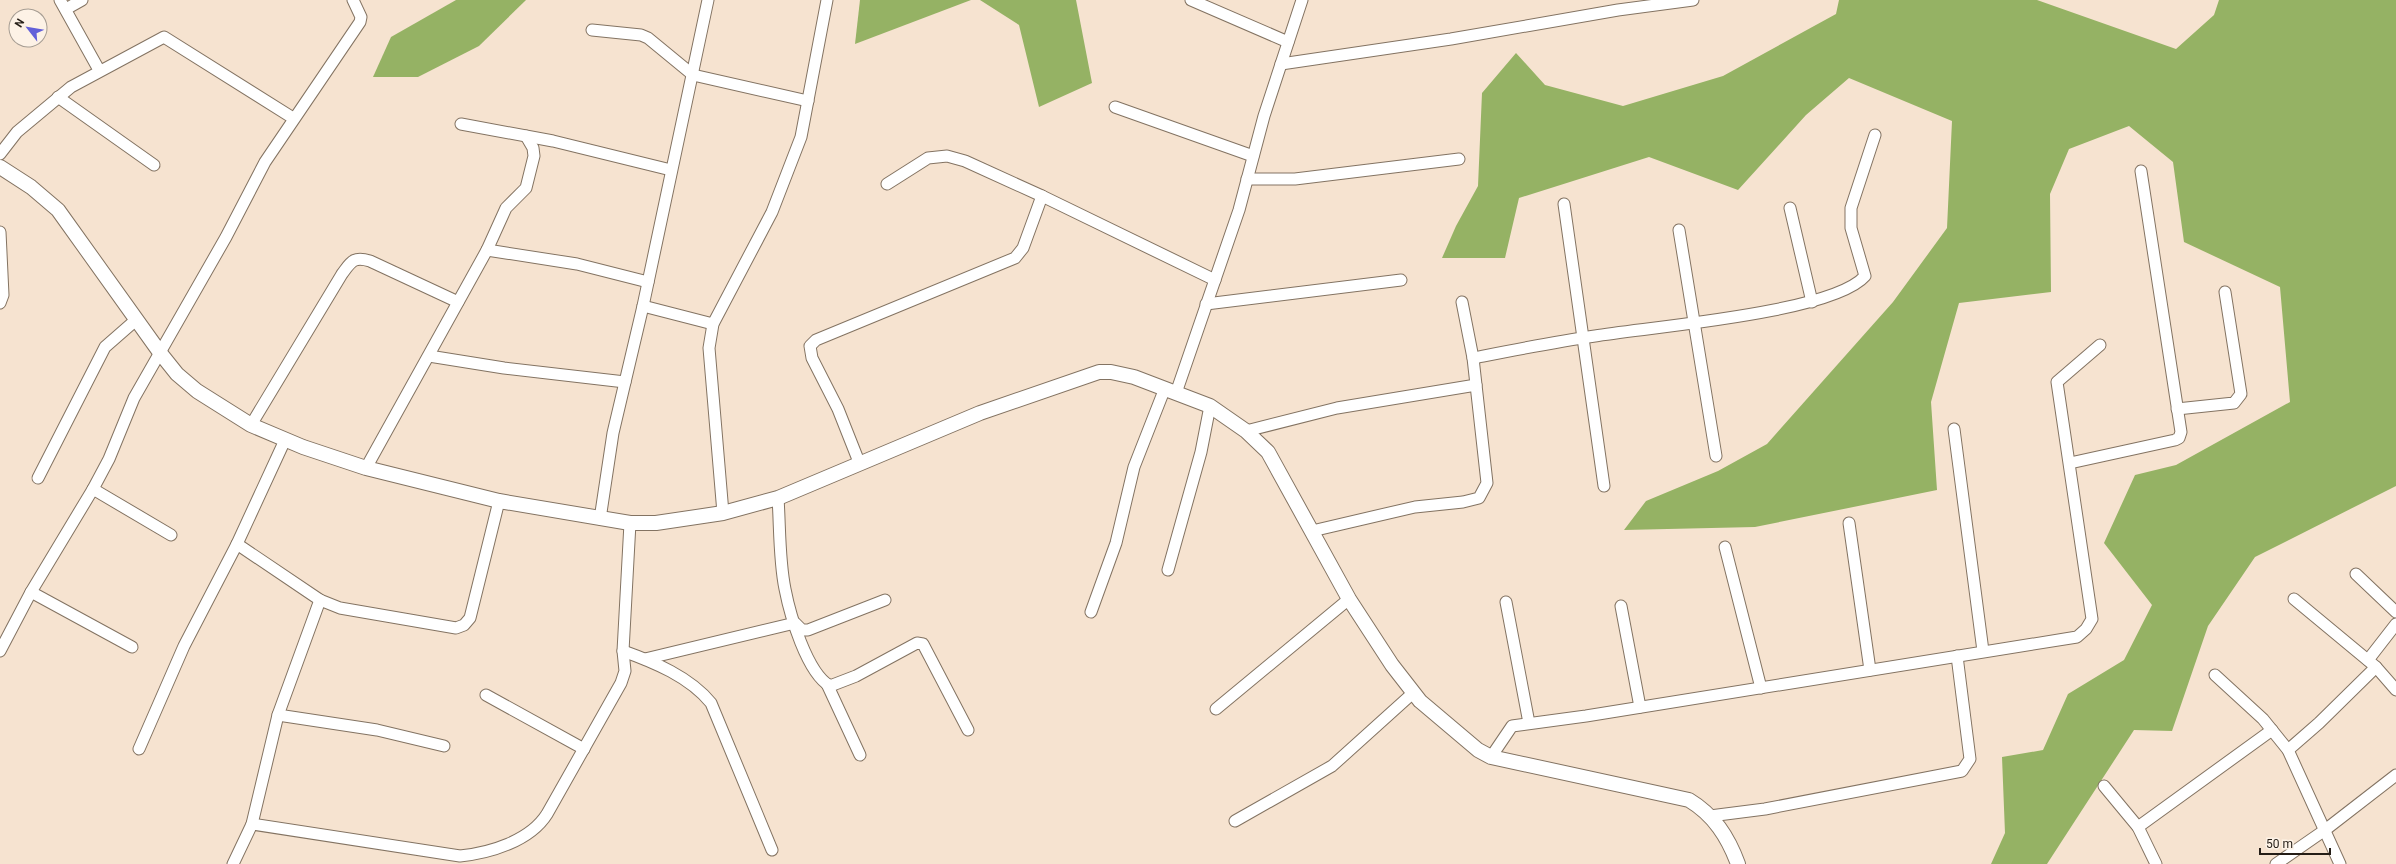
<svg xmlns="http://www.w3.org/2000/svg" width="2396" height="864" viewBox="0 0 2396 864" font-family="Roboto,sans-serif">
<rect width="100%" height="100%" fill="#f6e3d0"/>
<!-- forest -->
<g fill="#95b264">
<polygon points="456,0 526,0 479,46 418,77 373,77 391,37"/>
<polygon points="860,0 971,0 855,44"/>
<polygon points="980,0 1076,0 1092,83 1039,107 1019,25"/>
<polygon points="1839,0 2037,0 2176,49 2214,15 2219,0 2396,0 2396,486 2255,557 2208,626 2172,731 2134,730 2047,864 1991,864 2005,833 2002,757 2043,750 2068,694 2124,660 2152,605 2104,543 2135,475 2176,465 2290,402 2280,287 2184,242 2173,162 2129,126 2069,149 2050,194 2051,292 1959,303 1931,402 1937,490 1755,527 1624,530 1646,501 1718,471 1767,444 1893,302 1947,228 1952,121 1849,78 1806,115 1738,190 1649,157 1519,198 1505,258 1442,258 1456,226 1478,186 1482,93 1516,53 1545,85 1623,106 1723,76 1836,14"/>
</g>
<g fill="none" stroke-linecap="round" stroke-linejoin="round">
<defs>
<g id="minor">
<polyline points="60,0 99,70"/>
<polyline points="1191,0 1288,42"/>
<polyline points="66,9 82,0"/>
<polyline points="592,30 641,35 648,38 693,75 808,101"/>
<polyline points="1281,64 1451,39 1618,10 1693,0"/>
<polyline points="58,97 154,165"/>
<polyline points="1115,107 1253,156"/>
<polyline points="461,124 553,141 671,170"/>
<polyline points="0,154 17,132 71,87 164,37 293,118"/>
<polyline points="1247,179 1295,179 1459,159"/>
<polyline points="887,184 928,158 947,156 965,161 1042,196 1215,280"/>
<polyline points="1564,204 1604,486"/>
<polyline points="1790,208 1812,302"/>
<polyline points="1679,230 1716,456"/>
<polyline points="0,232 3,295 0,303"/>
<polyline points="487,250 577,264 648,282"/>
<polyline points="1206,304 1401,280"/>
<polyline points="643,306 713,324"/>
<polyline points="429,356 504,368 625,382"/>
<path d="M1473,358C1514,350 1554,342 1595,336C1649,327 1833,313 1865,276L1851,228V208L1875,135"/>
<polyline points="1176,393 1239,210 1264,116 1302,0"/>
<polyline points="2177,409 2234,403 2241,394 2225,292"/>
<path d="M251,425L342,274C351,262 353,256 370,261L458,302"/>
<polyline points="1954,429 1983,651"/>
<polyline points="1246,431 1337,408 1476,385"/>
<polyline points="859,462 838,409 812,358 810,346 816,340 1015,258 1023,248 1042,196"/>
<polyline points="2070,463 2175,440 2179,438 2181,432 2141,171"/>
<polyline points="366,468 487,250 506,208 526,188 534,156 533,148 526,136"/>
<polyline points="38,478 105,347 137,319"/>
<polyline points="93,489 171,535"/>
<path d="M778,498C780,527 779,560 785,589C790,615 807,673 830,686L856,676L917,643L923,644L968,730"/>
<polyline points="723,513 709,348 713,324 772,212 801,137 827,0"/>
<polyline points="600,519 613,433 643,306 708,0"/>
<polyline points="1849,523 1870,670"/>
<polyline points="1312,531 1415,507 1463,502 1479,498 1487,483 1473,358 1462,302"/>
<polyline points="237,544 320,600 340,608 456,628 464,625 470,618 499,501"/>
<polyline points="1725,547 1761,688"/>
<polyline points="1168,570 1201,452 1210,406"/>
<polyline points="2356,574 2396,612"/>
<polyline points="31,592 132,647"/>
<polyline points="2294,599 2376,667 2396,690"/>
<polyline points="1506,602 1529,723"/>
<polyline points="1621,606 1640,707"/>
<polyline points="1091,612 1116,543 1134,467 1165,388"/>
<polyline points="0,651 31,592 93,489 109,459 134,398 226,237 265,162 360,22 361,17 353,0"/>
<path d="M623,651C654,662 690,677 711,703L772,850"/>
<polyline points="645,659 795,623 802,630 808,630 885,600"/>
<polyline points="2368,660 2396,624"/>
<polyline points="2215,675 2263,719 2288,750 2340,864"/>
<polyline points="827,684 860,755"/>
<polyline points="486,695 584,749"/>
<polyline points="1216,709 1349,599"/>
<polyline points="278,715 377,730 444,746"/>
<polyline points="139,749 184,646 237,544 285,440"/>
<polyline points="2288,750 2319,723 2376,667"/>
<polyline points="1491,757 1512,726 1586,716 2077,637 2086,629 2092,619 2057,382 2100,345"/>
<polyline points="2104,786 2138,827 2156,864"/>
<polyline points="1710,816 1765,809 1962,771 1970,759 1957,656"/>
<polyline points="1235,821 1332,766 1413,693"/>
<path d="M252,824L460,856C490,853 530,841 547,814L621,683L625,671L623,651L630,523"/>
<polyline points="2138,827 2272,730"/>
<polyline points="233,864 252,824 278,715 320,600"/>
<polyline points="2276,864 2325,830 2396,775"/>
</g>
<path id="tertiary" d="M0,167L31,187L58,210L161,354L177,374L197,391L251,425L303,447L366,468L499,501L630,523H656L723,513L778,498L980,413L1099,372H1111L1134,377L1210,406L1246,431L1268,452L1349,599L1392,665L1420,701L1478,750L1491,757L1689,800C1714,815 1728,837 1738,864"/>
</defs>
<!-- minor casing -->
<use href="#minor" stroke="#837362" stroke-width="13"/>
<!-- tertiary casing -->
<use href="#tertiary" stroke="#837362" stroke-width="16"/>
<!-- minor -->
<use href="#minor" stroke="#fff" stroke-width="11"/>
<!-- tertiary -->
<use href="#tertiary" stroke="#fff" stroke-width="14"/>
</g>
<!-- north arrow -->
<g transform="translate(28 28) rotate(301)"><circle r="19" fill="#fdf2e6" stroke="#a69d93"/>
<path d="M0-3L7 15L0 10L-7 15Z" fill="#6360d9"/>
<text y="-6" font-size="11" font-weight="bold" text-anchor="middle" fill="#241d16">N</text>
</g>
<!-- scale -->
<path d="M2260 848v6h70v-6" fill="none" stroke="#241d16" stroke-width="2"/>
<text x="2266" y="848" font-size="12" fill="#241d16" stroke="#fdf2e6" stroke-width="3" paint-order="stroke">50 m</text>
</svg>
